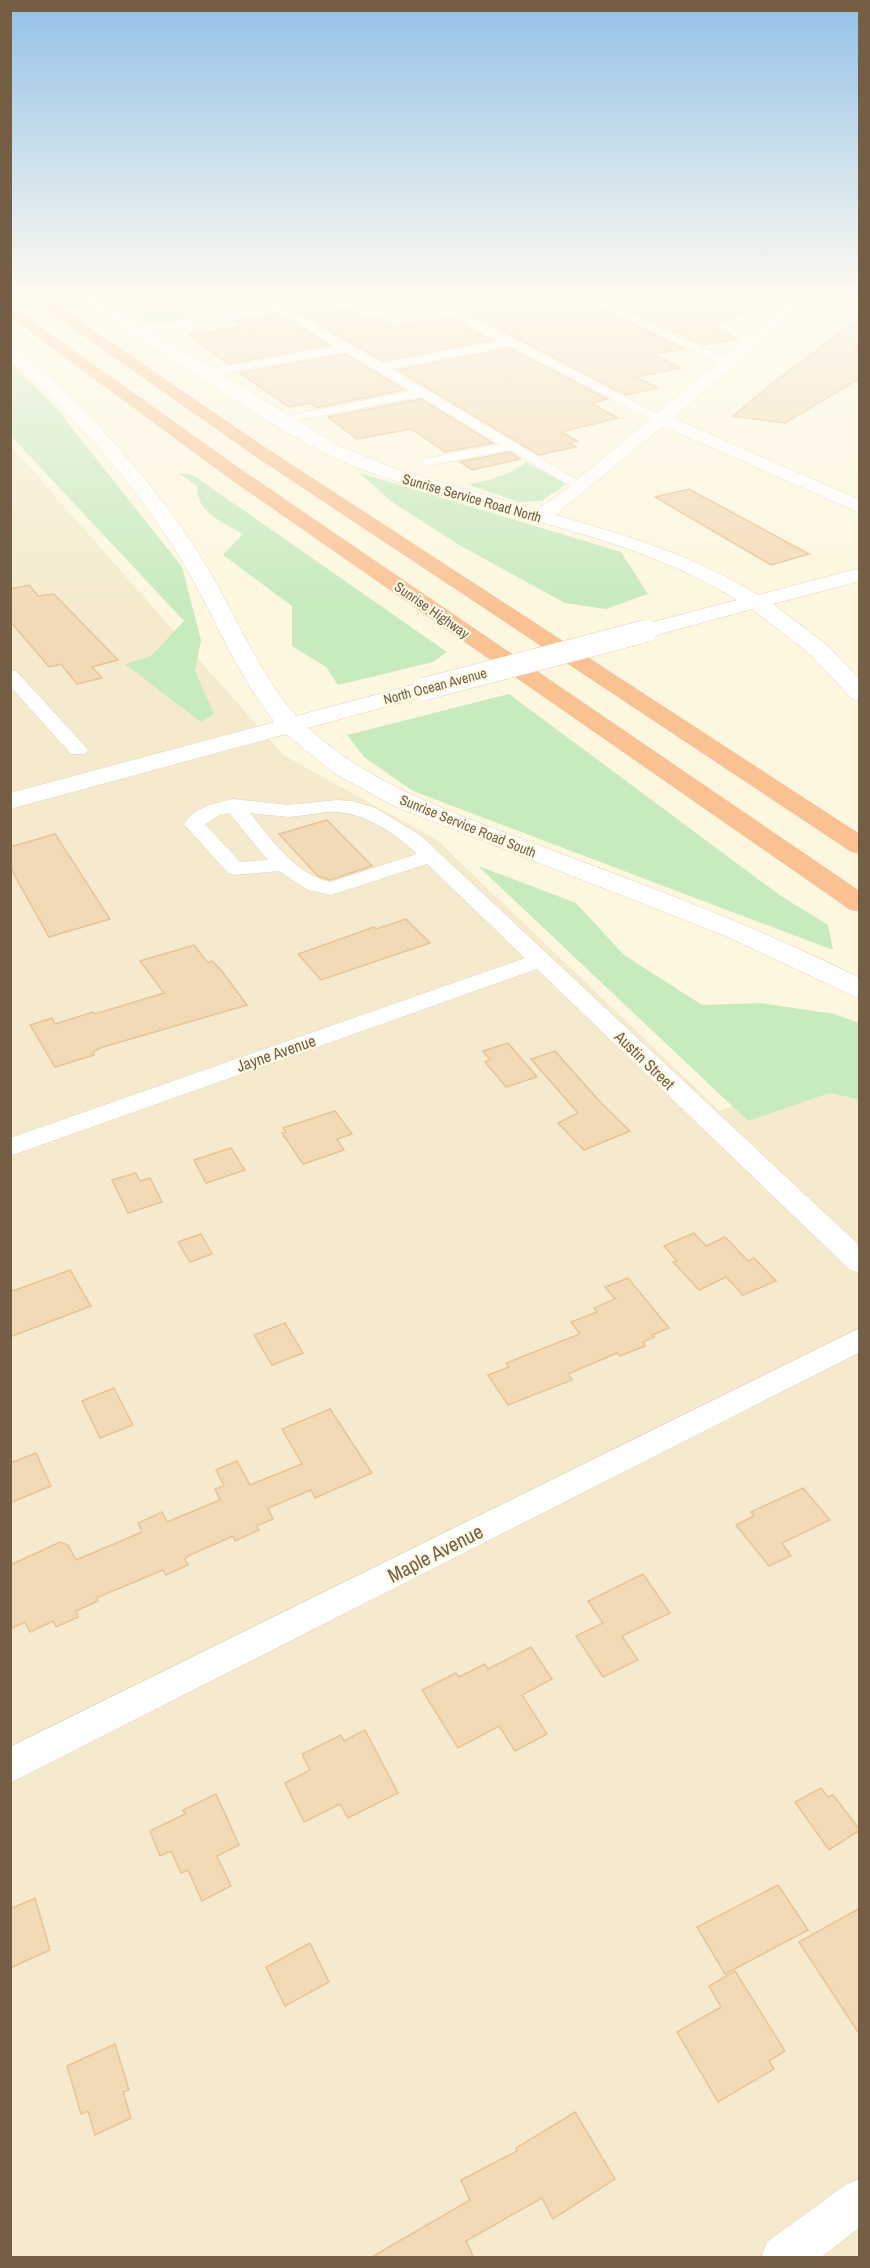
<svg xmlns="http://www.w3.org/2000/svg" width="870" height="2268" viewBox="0 0 870 2268" font-family="'Archivo Narrow',sans-serif">
<rect width="100%" height="100%" fill="#fdf7df"/>
<!-- residential -->
<polygon fill="#f5eacd" points="10,445 283,755 437,840 720,1111 859,1053 859,2257 11,2257"/>
<!-- green -->
<g fill="#c7eabe">
<polygon points="106,295 230,295 185,303 204,318 150,325"/>
<polygon points="11,363 53,404 182,567 201,640 195,671 214,714 201,722 125,664 151,656 184,621 11,436"/>
<path d="M526,462L566,484L542,501L518,502L467,484C490,481 507,476 526,462Z"/>
<path d="M178,473L193,475L447,652L433,662L338,685L326,667L292,646V606L223,555L243,534C222,522 196,512 197,486Z"/>
<polygon points="360,473 621,552 648,594 606,609 565,603 461,546 389,500"/>
<polygon points="509,694 781,896 828,925 833,950 413,791 364,757 347,735"/>
<polygon points="478,866 576,903 624,955 702,1005 761,1003 834,1014 859,1023 859,1099 829,1093 748,1121"/>
</g>
<!-- building -->
<g fill="#f3dab6" stroke="#e6c496" stroke-width="1.5">
<polygon points="294,295 317,295 341,310 349,309 366,319 377,317 391,327 451,318 492,340 382,361 275,298"/>
<polygon points="447,295 572,295 684,349 654,354 680,368 636,377 658,388 626,395 472,315 480,313"/>
<polygon points="594,295 741,295 742,314 714,327 738,339 703,345"/>
<polygon points="256,301 262,305 221,311 215,307"/>
<polygon points="277,314 329,345 228,364 189,335 243,326 236,321"/>
<polygon points="860,318 860,378 785,423 733,416 775,381"/>
<polygon points="510,348 607,399 591,403 618,418 561,432 577,441 569,443 576,447 539,455 398,370"/>
<polygon points="345,354 405,390 316,408 310,403 289,407 240,373"/>
<polygon points="421,399 493,443 445,452 411,429 357,439 328,417"/>
<polygon points="510,452 520,459 472,470 460,462"/>
<polygon points="689,489 809,554 771,565 655,497"/>
<polygon points="29,585 38,596 54,594 118,660 92,667 102,678 77,684 61,664 49,667 10,621 10,589"/>
<polygon points="327,820 372,866 330,880 318,876 279,834"/>
<polygon points="55,834 110,919 49,937 10,867 10,847"/>
<polygon points="406,919 430,943 321,980 298,954 374,927 376,929"/>
<polygon points="194,945 208,963 212,961 221,970 247,1005 100,1048 93,1052 94,1055 55,1067 30,1025 52,1018 55,1024 93,1012 95,1014 164,993 140,961"/>
<polygon points="508,1043 537,1077 506,1087 485,1062 490,1060 483,1051"/>
<polygon points="555,1051 602,1104 630,1131 584,1150 558,1123 578,1113 531,1059"/>
<polygon points="335,1111 352,1134 337,1139 344,1150 303,1164 282,1133 286,1132 283,1128"/>
<polygon points="231,1148 245,1170 206,1183 194,1160"/>
<polygon points="136,1173 140,1181 150,1178 162,1202 128,1213 112,1180"/>
<polygon points="694,1233 706,1246 725,1237 748,1261 754,1258 776,1281 743,1295 726,1277 699,1290 673,1262 677,1261 664,1246"/>
<polygon points="201,1234 212,1254 190,1262 178,1242"/>
<polygon points="70,1270 91,1306 10,1337 10,1292"/>
<polygon points="628,1278 669,1328 652,1335 654,1337 643,1342 645,1346 620,1356 617,1353 568,1374 572,1380 508,1405 488,1375 509,1367 506,1363 580,1334 571,1322 597,1312 594,1308 615,1299 605,1287"/>
<polygon points="285,1323 303,1353 272,1365 254,1335"/>
<polygon points="114,1388 133,1425 100,1438 82,1401"/>
<polygon points="330,1409 372,1473 315,1498 311,1490 268,1508 273,1519 256,1526 259,1530 235,1541 233,1536 188,1556 185,1559 188,1565 166,1575 163,1570 96,1598 98,1601 76,1611 78,1617 56,1627 53,1621 30,1632 25,1622 10,1629 10,1565 60,1542 68,1545 76,1560 142,1532 138,1523 162,1512 167,1522 220,1500 215,1489 224,1486 216,1470 237,1461 250,1485 302,1464 282,1429"/>
<polygon points="36,1453 51,1486 10,1503 10,1463"/>
<polygon points="803,1488 830,1520 782,1543 791,1556 769,1566 736,1525 754,1516 751,1512"/>
<polygon points="643,1574 670,1613 622,1636 638,1660 603,1677 576,1636 603,1623 588,1601"/>
<polygon points="531,1647 552,1679 522,1695 547,1734 515,1751 499,1726 458,1748 422,1690 456,1673 459,1677 485,1664 488,1669"/>
<polygon points="365,1730 398,1793 348,1818 340,1804 304,1822 285,1783 310,1770 302,1754 341,1735 344,1741"/>
<polygon points="821,1788 828,1797 833,1795 860,1830 829,1850 795,1802"/>
<polygon points="216,1794 239,1845 217,1856 231,1886 202,1901 188,1870 181,1873 171,1851 160,1856 150,1831 185,1814 183,1810"/>
<polygon points="778,1885 808,1930 725,1974 697,1927"/>
<polygon points="35,1898 50,1950 10,1968 10,1909"/>
<polygon points="860,1908 860,2035 799,1942"/>
<polygon points="310,1943 329,1982 285,2006 266,1967"/>
<polygon points="735,1971 785,2051 769,2061 774,2069 718,2102 677,2032 721,2007 709,1986"/>
<polygon points="115,2044 129,2090 123,2092 131,2118 95,2135 88,2111 81,2114 67,2066"/>
<polygon points="575,2112 615,2179 553,2219 542,2198 466,2241 474,2258 370,2258 470,2200 461,2180 517,2151 516,2148"/>
</g>
<g fill="none" stroke-linecap="round" stroke-linejoin="round">
<defs>
<g id="street">
<polygon points="251,295 265,295 382,363 499,341 414,295 429,295 668,419 666,422 656,422 510,346 392,369 587,486 580,490 575,489 510,450 428,466 421,462 423,459 499,444 421,397 277,424 277,418 282,417 411,391 345,352 202,377 202,371 207,370 335,346 277,312 140,335 134,331 140,327 268,306"/>
<polygon points="574,295 589,295 733,362 731,365 723,365"/>
<polygon points="746,295 762,295 796,309 786,312"/>
<polygon points="10,670 16,671 85,746 88,750 85,754 71,754 10,686"/>
<path d="M233,799L289,805L336,800L352,801L375,808L420,835L860,1246V1273L850,1270L537,969L10,1156V1138L525,958L427,864L331,895L308,890L279,871L235,875L228,873L184,824C196,806 213,804 233,799ZM328,812C360,810 394,832 417,854L330,882C295,874 272,840 250,813L289,817ZM229,813L268,860L240,862L205,824L221,814Z"/>
<polygon points="860,1328 860,1352 10,1783 10,1747"/>
<polygon points="860,2179 860,2227 820,2258 761,2258 767,2242 845,2185"/>
</g>
<g id="secondary">
<path d="M75,295H92L337,445L396,469L537,510L565,490L799,295H815L673,418L860,500V513L663,426L555,515C625,535 696,556 758,595L860,568V581L773,604L827,645L860,680V701L852,699L811,655L752,609L646,638L638,636L635,631L638,626L737,600C626,531 490,516 369,472C297,446 234,398 169,357C151,345 84,308 75,295Z"/>
<path d="M10,345L16,347C90,411 156,483 207,567C237,617 258,672 296,716L424,682L432,684L436,689L432,694L308,728C378,791 468,818 554,851C658,890 760,928 860,978V999L728,937L394,806L334,773L286,734L10,809V793L275,722C237,676 216,619 186,568C140,489 79,420 10,359Z"/>
</g>
<g id="highway">
<polygon points="25,295 42,295 262,445 860,834 860,854 851,852 250,453"/>
<polygon points="10,305 241,469 860,891 860,912 850,910 227,477 10,317"/>
</g>
</defs>
<!-- street casing -->
<use href="#street" stroke="#e1d4bb" stroke-width="1"/>
<!-- secondary casing -->
<use href="#secondary" stroke="#e3d4b6" stroke-width="1"/>
<!-- highway casing -->
<use href="#highway" stroke="#fff" stroke-width="1"/>
<!-- street -->
<use href="#street" fill="#fff" fill-rule="evenodd"/>
<!-- secondary -->
<use href="#secondary" fill="#fff" fill-rule="evenodd"/>
<!-- highway -->
<use href="#highway" fill="#fac293" fill-rule="evenodd"/>
<defs>
<polyline id="secondary-bridge" points="424,689 646,631"/>
</defs>
<!-- secondary-bridge casing -->
<use href="#secondary-bridge" stroke="#e3d4b6" stroke-width="23" stroke-linecap="butt"/>
<!-- secondary-bridge -->
<use href="#secondary-bridge" stroke="#fff" stroke-width="22"/>
</g>
<!-- sky -->
<linearGradient id="sky" x2="0" y2="1"><stop stop-color="#93c1e7"/><stop offset="0.48" stop-color="#fefbf1"/><stop offset="1" stop-color="#fefbf1" stop-opacity="0"/></linearGradient>
<rect width="870" height="612" fill="url(#sky)"/>
<g text-anchor="middle" dominant-baseline="central" stroke-width="4.5" stroke-linejoin="round" paint-order="stroke">
<!-- far-street labels -->
<g font-size="14" fill="#745f46" stroke="#fffae6">
<text transform="translate(472 498) rotate(16)">Sunrise Service Road North</text>
<text transform="translate(432 610) rotate(35)">Sunrise Highway</text>
<text transform="translate(435 686) rotate(-15)">North Ocean Avenue</text>
<text transform="translate(468 826) rotate(22)">Sunrise Service Road South</text>
</g>
<!-- street labels -->
<g font-size="16" fill="#745f46" stroke="#fffae6">
<text transform="translate(276 1053) rotate(-19)">Jayne Avenue</text>
<text transform="translate(645 1060) rotate(44)">Austin Street</text>
</g>
<!-- near-street labels -->
<g font-size="20" fill="#745f46" stroke="#fffae6">
<text transform="translate(435 1553) rotate(-27)">Maple Avenue</text>
</g>
</g>
<!-- border -->
<rect width="870" height="2268" fill="none" stroke="#745f46" stroke-width="24"/>
</svg>
